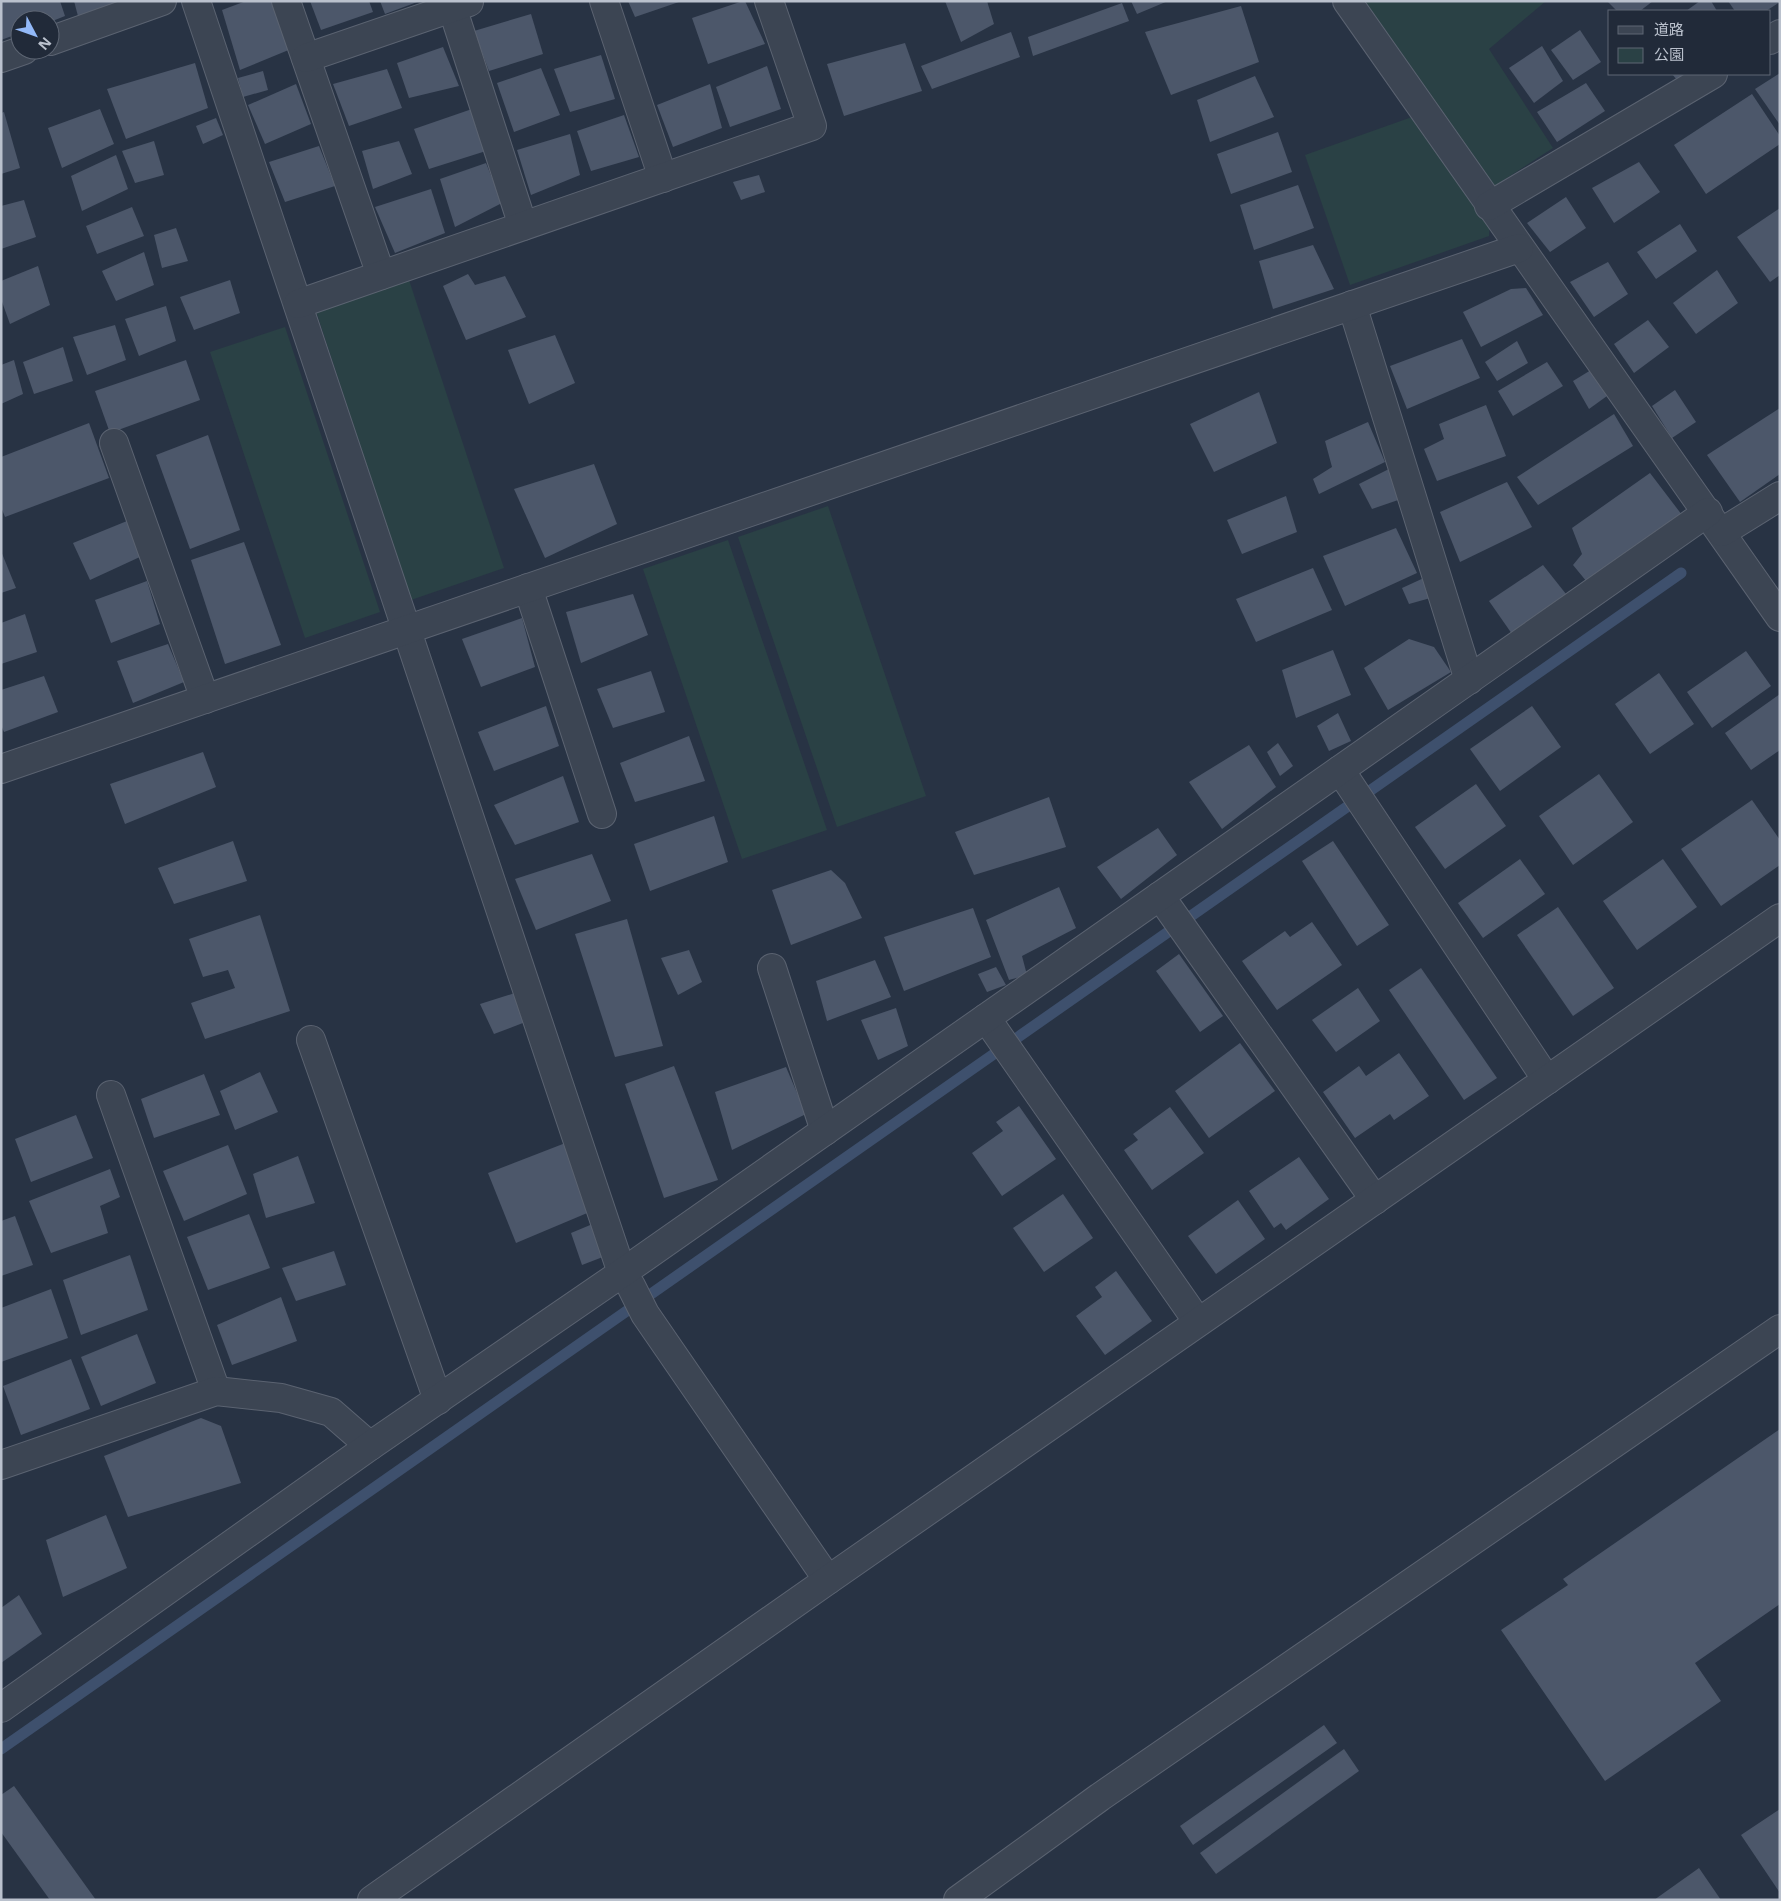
<svg xmlns="http://www.w3.org/2000/svg" width="1781" height="1901" viewBox="0 0 1781 1901" font-family="'Noto Sans','Noto Sans JP',sans-serif">
<rect width="100%" height="100%" fill="#283344"/>
<!-- green -->
<g fill="#2a4145">
<polygon points="1365,1 1546,1 1489,49 1553,148 1490,189"/>
<polygon points="1412,117 1490,219 1489,236 1350,285 1305,155"/>
<polygon points="409,280 504,568 411,600 316,311"/>
<polygon points="285,327 380,612 305,638 210,352"/>
<polygon points="828,506 926,796 837,827 738,537"/>
<polygon points="728,540 827,830 742,859 643,569"/>
</g>
<g fill="none" stroke-linecap="round" stroke-linejoin="round">
<!-- stream -->
<polyline stroke="#3e506d" stroke-width="11" points="1,1749 1681,573"/>
</g>
<!-- building -->
<g fill="#4c576a">
<polygon points="1,1 60,1 65,16 50,22 50,20 20,20 20,33 1,40"/>
<polygon points="74,1 130,1 79,20"/>
<polygon points="246,1 274,1 291,49 240,70 222,10"/>
<polygon points="310,1 369,1 373,12 321,30"/>
<polygon points="380,1 420,1 385,14"/>
<polygon points="628,1 679,1 679,2 635,17"/>
<polygon points="743,1 745,1 765,44 708,64 692,18"/>
<polygon points="945,1 987,1 994,24 961,42"/>
<polygon points="1131,1 1168,1 1137,14"/>
<polygon points="1607,1 1653,1 1640,11 1617,11"/>
<polygon points="1700,1 1711,1 1717,11 1686,11"/>
<polygon points="1728,1 1780,1 1780,2 1766,11 1735,11"/>
<polygon points="1122,3 1129,21 1033,56 1028,37"/>
<polygon points="1241,6 1259,62 1171,95 1145,32"/>
<polygon points="531,14 543,54 489,71 474,31"/>
<polygon points="1580,30 1601,62 1573,80 1551,50"/>
<polygon points="1011,32 1020,57 932,89 921,66"/>
<polygon points="905,43 922,91 844,116 827,64"/>
<polygon points="1542,46 1563,81 1534,103 1509,68"/>
<polygon points="443,47 459,86 409,98 397,63"/>
<polygon points="601,55 615,99 570,112 554,69"/>
<polygon points="195,63 208,108 126,139 107,89"/>
<polygon points="767,66 781,109 730,127 716,87"/>
<polygon points="541,68 560,115 514,132 497,83"/>
<polygon points="387,69 402,108 349,126 333,84"/>
<polygon points="263,71 268,90 243,97 238,78"/>
<polygon points="1780,73 1780,125 1755,89"/>
<polygon points="1672,74 1687,74 1677,80"/>
<polygon points="1255,76 1274,117 1210,142 1197,100"/>
<polygon points="1586,83 1605,111 1557,142 1537,112"/>
<polygon points="296,84 311,124 265,144 248,105"/>
<polygon points="710,84 722,128 673,147 657,105"/>
<polygon points="1752,94 1780,136 1780,144 1706,194 1674,145"/>
<polygon points="100,109 114,144 62,168 48,128"/>
<polygon points="472,109 486,151 429,169 414,129"/>
<polygon points="4,112 20,168 1,174 1,113"/>
<polygon points="624,115 639,157 591,171 577,131"/>
<polygon points="216,118 223,135 203,144 196,126"/>
<polygon points="1278,132 1292,172 1231,194 1217,154"/>
<polygon points="570,134 580,175 531,195 517,150"/>
<polygon points="154,141 164,175 135,183 122,151"/>
<polygon points="399,141 412,174 373,189 362,151"/>
<polygon points="319,146 335,186 285,202 269,162"/>
<polygon points="116,155 128,189 82,211 71,176"/>
<polygon points="1639,162 1660,192 1614,223 1592,188"/>
<polygon points="486,163 502,203 455,227 440,179"/>
<polygon points="759,175 765,192 741,200 733,182"/>
<polygon points="1298,185 1314,228 1254,250 1240,205"/>
<polygon points="431,189 445,233 395,253 375,207"/>
<polygon points="1566,197 1586,228 1550,252 1527,223"/>
<polygon points="24,200 36,237 1,249 1,206"/>
<polygon points="132,207 144,236 97,254 86,226"/>
<polygon points="1780,208 1780,275 1770,282 1737,237"/>
<polygon points="1680,224 1697,251 1656,279 1637,252"/>
<polygon points="176,228 188,261 162,268 154,235"/>
<polygon points="1313,245 1334,289 1273,309 1259,261"/>
<polygon points="144,252 154,285 116,301 102,271"/>
<polygon points="1608,262 1628,294 1594,317 1570,282"/>
<polygon points="38,266 50,305 10,324 1,299 1,281"/>
<polygon points="1717,270 1738,303 1696,334 1673,303"/>
<polygon points="468,274 475,285 505,276 526,317 466,340 443,286"/>
<polygon points="230,280 240,313 194,330 180,297"/>
<polygon points="1526,288 1543,315 1481,347 1463,312 1511,289"/>
<polygon points="166,306 176,341 139,356 125,319"/>
<polygon points="1648,320 1669,347 1634,373 1614,344"/>
<polygon points="115,325 126,360 87,375 73,337"/>
<polygon points="555,335 575,383 529,404 508,350"/>
<polygon points="1462,339 1480,378 1407,409 1390,366"/>
<polygon points="1517,341 1528,363 1497,381 1485,362"/>
<polygon points="63,347 73,381 34,394 23,362"/>
<polygon points="14,360 23,394 1,404 1,365"/>
<polygon points="186,360 200,400 110,433 95,391"/>
<polygon points="1547,362 1563,386 1513,416 1498,391"/>
<polygon points="1591,370 1607,396 1589,409 1573,381"/>
<polygon points="1675,390 1696,422 1672,438 1652,406"/>
<polygon points="1259,392 1277,443 1214,472 1190,424"/>
<polygon points="1486,405 1506,456 1437,481 1424,449 1444,439 1439,424"/>
<polygon points="1780,408 1780,474 1740,502 1707,455"/>
<polygon points="1614,414 1633,446 1538,505 1517,477"/>
<polygon points="1368,422 1385,462 1319,494 1313,479 1332,467 1325,441"/>
<polygon points="89,423 109,478 5,517 1,507 1,457"/>
<polygon points="208,435 240,530 190,549 156,455"/>
<polygon points="594,464 617,524 545,558 514,489"/>
<polygon points="1391,468 1404,498 1372,509 1359,484"/>
<polygon points="1650,473 1682,515 1587,582 1573,565 1582,554 1572,528"/>
<polygon points="1507,482 1532,527 1460,562 1440,512"/>
<polygon points="1286,496 1297,532 1242,554 1227,520"/>
<polygon points="127,521 142,556 90,580 73,543"/>
<polygon points="1396,528 1417,573 1345,606 1323,556"/>
<polygon points="244,542 281,645 225,664 191,560"/>
<polygon points="1,551 16,588 1,593"/>
<polygon points="1543,565 1566,594 1512,634 1489,601"/>
<polygon points="1313,568 1332,610 1256,642 1236,599"/>
<polygon points="1426,577 1434,597 1409,604 1402,588"/>
<polygon points="147,581 160,624 111,643 95,600"/>
<polygon points="633,594 648,635 581,663 566,612"/>
<polygon points="25,614 37,652 1,664 1,623"/>
<polygon points="522,618 535,667 481,687 462,639"/>
<polygon points="1409,639 1434,647 1451,672 1388,710 1364,668"/>
<polygon points="168,644 184,682 133,703 117,661"/>
<polygon points="1333,650 1351,695 1296,718 1282,670"/>
<polygon points="1746,651 1771,686 1712,728 1687,692"/>
<polygon points="651,671 665,712 613,728 597,689"/>
<polygon points="1659,673 1694,724 1650,754 1615,704"/>
<polygon points="44,676 58,712 4,732 1,725 1,690"/>
<polygon points="1780,694 1780,750 1751,770 1725,733"/>
<polygon points="546,706 559,746 494,771 478,732"/>
<polygon points="1532,706 1561,747 1500,791 1470,749"/>
<polygon points="1338,713 1351,741 1329,751 1317,726"/>
<polygon points="689,736 705,781 635,802 620,763"/>
<polygon points="1278,743 1293,766 1280,776 1267,752"/>
<polygon points="1249,745 1276,787 1222,829 1189,782"/>
<polygon points="203,752 216,787 125,824 110,784"/>
<polygon points="1599,774 1633,822 1573,865 1539,816"/>
<polygon points="563,776 579,822 515,845 494,805"/>
<polygon points="1476,784 1506,826 1445,869 1415,827"/>
<polygon points="1049,797 1066,847 974,875 955,832"/>
<polygon points="1752,800 1780,840 1780,865 1721,906 1681,849"/>
<polygon points="714,816 728,862 650,891 634,844"/>
<polygon points="1158,828 1177,855 1121,899 1097,867"/>
<polygon points="233,841 247,881 174,904 158,868"/>
<polygon points="1333,841 1389,925 1357,946 1302,861"/>
<polygon points="592,854 611,901 536,930 515,879"/>
<polygon points="1520,859 1545,894 1483,938 1458,903"/>
<polygon points="1663,859 1697,907 1637,950 1603,901"/>
<polygon points="831,870 845,883 862,918 791,945 772,890"/>
<polygon points="1059,887 1076,928 1022,956 1027,975 1009,980 986,920"/>
<polygon points="1558,907 1614,988 1573,1016 1517,935"/>
<polygon points="973,908 991,957 904,991 884,937"/>
<polygon points="260,915 290,1011 205,1039 191,1003 235,988 228,970 203,977 189,939"/>
<polygon points="627,919 663,1046 615,1057 575,934"/>
<polygon points="1312,922 1342,965 1277,1010 1242,961 1285,931 1290,937"/>
<polygon points="689,950 702,982 678,995 661,958"/>
<polygon points="1179,954 1223,1016 1200,1032 1156,971"/>
<polygon points="875,960 891,997 827,1021 816,981"/>
<polygon points="996,967 1006,985 987,992 978,974"/>
<polygon points="1421,968 1497,1078 1464,1100 1389,990"/>
<polygon points="1358,988 1380,1021 1336,1052 1312,1020"/>
<polygon points="518,992 528,1021 494,1034 480,1004"/>
<polygon points="896,1008 908,1046 878,1060 861,1020"/>
<polygon points="1240,1043 1275,1091 1209,1138 1175,1091"/>
<polygon points="1399,1053 1429,1096 1394,1120 1390,1114 1355,1138 1323,1092 1359,1066 1366,1076"/>
<polygon points="674,1066 718,1180 664,1198 625,1084"/>
<polygon points="786,1067 806,1114 732,1150 715,1092"/>
<polygon points="260,1072 278,1112 235,1130 220,1091"/>
<polygon points="204,1074 220,1115 154,1138 141,1099"/>
<polygon points="1019,1106 1056,1159 1002,1196 972,1153 1003,1131 996,1122"/>
<polygon points="1170,1107 1204,1153 1152,1190 1124,1150 1138,1140 1133,1134"/>
<polygon points="76,1115 93,1158 31,1182 15,1139"/>
<polygon points="568,1142 592,1211 516,1243 488,1173"/>
<polygon points="228,1145 247,1194 184,1221 163,1171"/>
<polygon points="298,1156 315,1203 266,1218 253,1174"/>
<polygon points="1299,1157 1329,1199 1286,1230 1281,1223 1274,1228 1249,1191"/>
<polygon points="110,1169 120,1197 100,1206 108,1233 51,1253 29,1201"/>
<polygon points="1063,1194 1093,1238 1044,1272 1013,1228"/>
<polygon points="1238,1200 1265,1239 1216,1274 1188,1236"/>
<polygon points="249,1214 270,1268 208,1290 187,1237"/>
<polygon points="15,1216 33,1265 1,1276 1,1221"/>
<polygon points="595,1223 608,1255 582,1265 571,1233"/>
<polygon points="334,1251 346,1285 296,1301 282,1268"/>
<polygon points="130,1255 148,1310 81,1335 63,1280"/>
<polygon points="1116,1271 1152,1321 1105,1355 1076,1316 1102,1297 1095,1287"/>
<polygon points="51,1289 68,1338 1,1362 1,1308"/>
<polygon points="281,1297 297,1341 232,1365 217,1325"/>
<polygon points="137,1334 156,1383 101,1406 81,1357"/>
<polygon points="71,1359 90,1409 21,1435 3,1386"/>
<polygon points="201,1418 221,1426 241,1483 128,1517 104,1456"/>
<polygon points="1780,1429 1780,1604 1695,1663 1721,1701 1605,1781 1501,1630 1568,1585 1563,1579"/>
<polygon points="106,1515 127,1568 63,1597 46,1540"/>
<polygon points="19,1595 42,1634 1,1663 1,1608"/>
<polygon points="1324,1725 1337,1743 1193,1845 1180,1826"/>
<polygon points="1344,1749 1359,1771 1216,1874 1200,1853"/>
<polygon points="14,1786 96,1900 50,1900 1,1832 1,1795"/>
<polygon points="1780,1809 1780,1893 1741,1835"/>
<polygon points="1699,1868 1721,1900 1654,1900"/>
</g>
<g fill="none" stroke-linecap="round" stroke-linejoin="round">
<defs>
<g id="minor">
<polyline points="196,1 622,1273 631,1286 645,1314 828,1580"/>
<polyline points="286,1 381,275"/>
<polyline points="604,1 663,178"/>
<polyline points="1347,1 1780,617"/>
<polyline points="452,7 523,226"/>
<polyline points="1770,40 1780,34"/>
<polyline points="50,41 162,1"/>
<polyline points="1,58 24,50"/>
<polyline points="306,58 469,2"/>
<polyline points="1489,206 1713,74"/>
<polyline points="298,304 812,126 769,1"/>
<polyline points="1352,305 1469,680"/>
<polyline points="114,443 205,699"/>
<polyline points="1722,532 1780,496"/>
<polyline points="528,588 602,814"/>
<polyline points="1,769 1519,248"/>
<polyline points="1340,770 1547,1080"/>
<polyline points="1160,896 1375,1200"/>
<polyline points="772,968 825,1131"/>
<polyline points="986,1018 1198,1322"/>
<polyline points="311,1040 438,1400"/>
<polyline points="111,1095 216,1391"/>
<polyline points="1,1465 216,1391 281,1398 331,1412 370,1446"/>
<polyline points="1,1708 370,1446 622,1273 1708,512"/>
<polyline points="372,1900 828,1580 1780,918"/>
<polyline points="958,1900 1100,1797 1780,1329"/>
</g>
</defs>
<!-- minor casing -->
<use href="#minor" stroke="#5b6371" stroke-width="30"/>
<!-- minor -->
<use href="#minor" stroke="#3c4553" stroke-width="28"/>
</g>
<!-- border -->
<rect width="1781" height="1901" fill="none" stroke="#bac1cd" stroke-width="5"/>
<!-- legend -->
<rect x="1608" y="10" width="162" height="65" fill="#212a39" stroke="#5e6674"/>
<rect x="1618" y="26" width="25" height="8" fill="#3c4553" stroke="#5e6674"/>
<text x="1654" y="35" font-size="15" fill="#bac1cd">道路</text>
<rect x="1618" y="48" width="25" height="15" fill="#2a4145" stroke="#5e6674"/>
<text x="1654" y="60" font-size="15" fill="#bac1cd">公園</text>
<!-- north arrow -->
<g transform="translate(35 35) rotate(131)"><circle r="24" fill="#212a39" stroke="#5e6674"/>
<path d="M0-4L9 19L0 12L-9 19Z" fill="#93b9f8"/>
<text y="-8" font-size="14" font-weight="bold" text-anchor="middle" fill="#bac1cd">N</text>
</g>
</svg>
